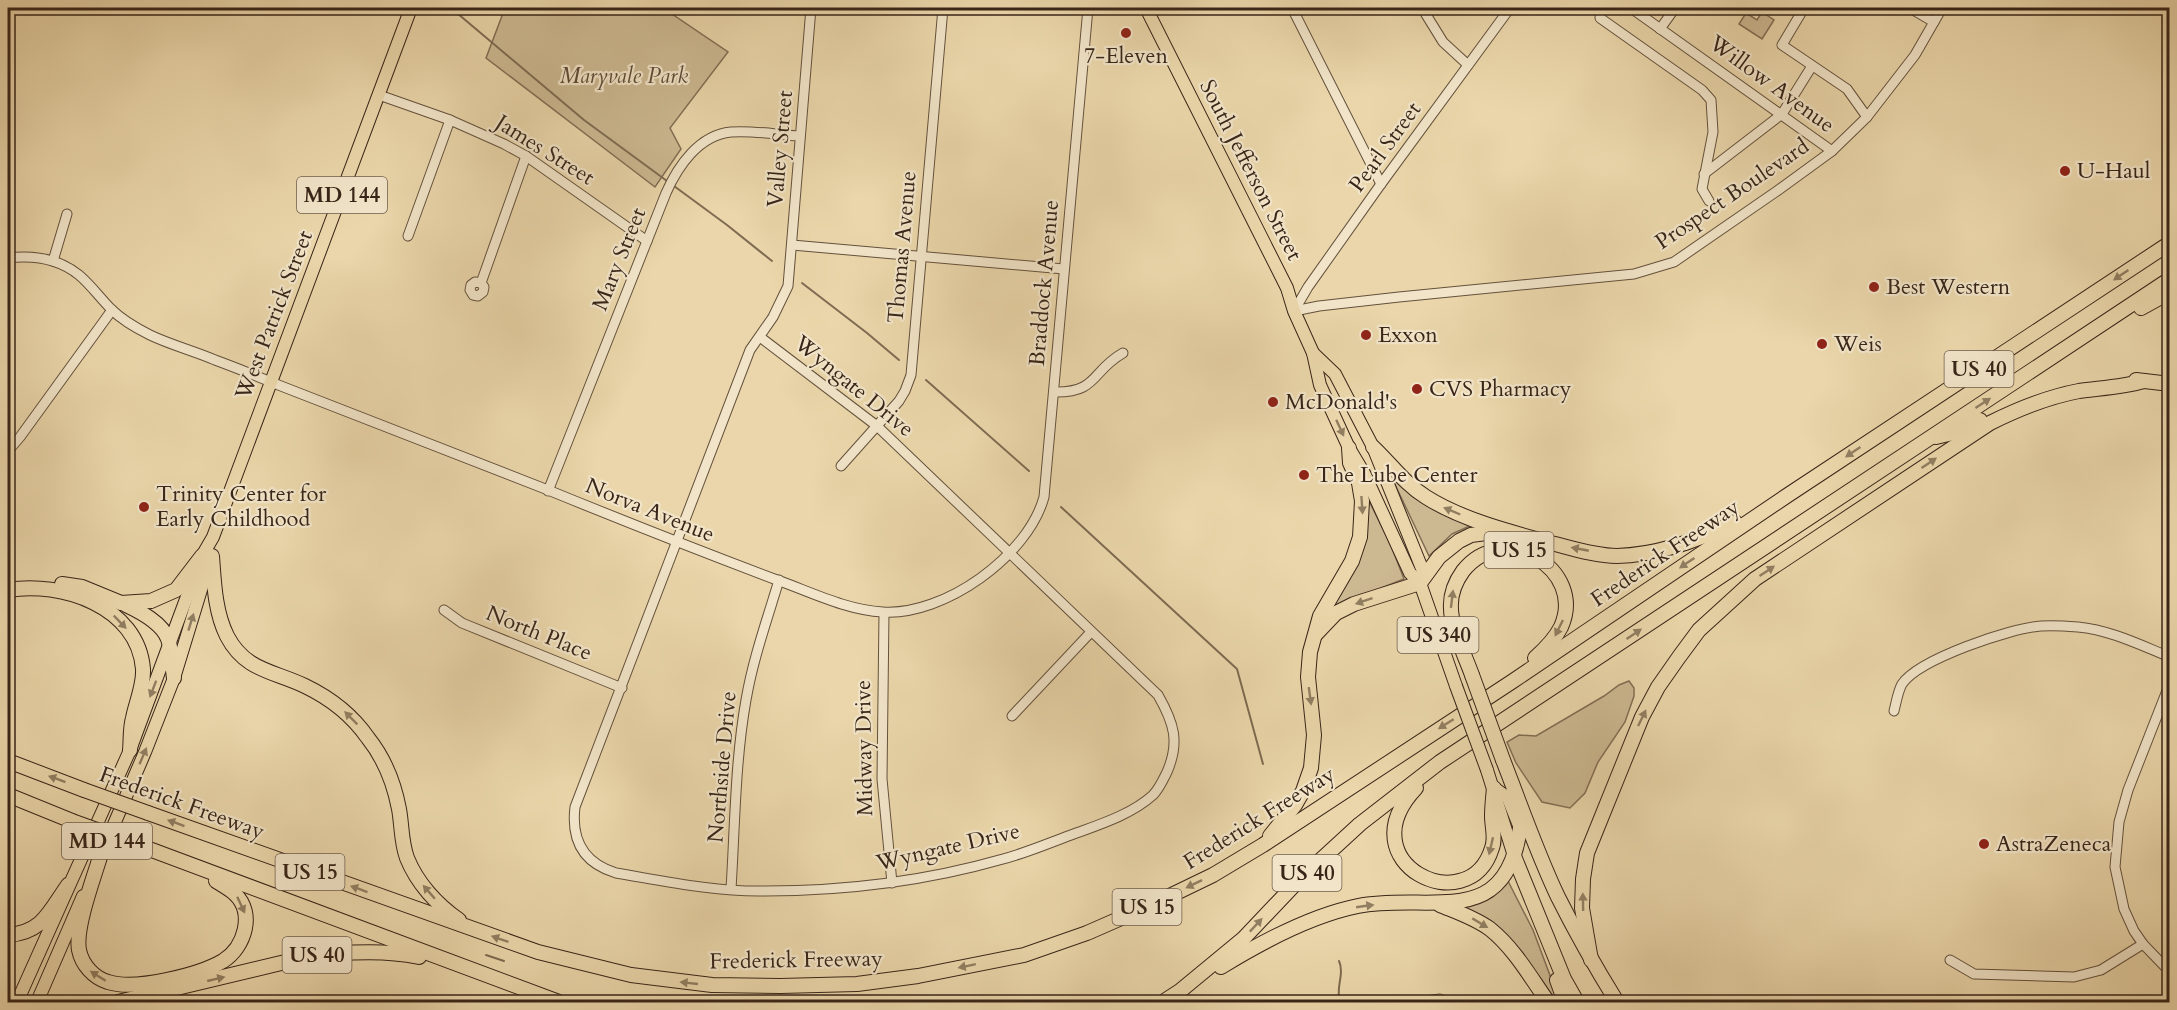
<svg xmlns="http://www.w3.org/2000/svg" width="2177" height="1010" viewBox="0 0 2177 1010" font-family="Cardo,serif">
<rect width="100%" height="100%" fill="#ead6aa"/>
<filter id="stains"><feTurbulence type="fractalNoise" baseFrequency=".00333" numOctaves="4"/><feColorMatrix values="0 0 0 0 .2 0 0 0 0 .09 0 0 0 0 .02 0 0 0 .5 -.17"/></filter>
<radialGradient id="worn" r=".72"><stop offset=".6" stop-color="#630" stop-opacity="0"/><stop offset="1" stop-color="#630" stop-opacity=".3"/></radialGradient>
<!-- green -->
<g fill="#ccb891" stroke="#826e54" stroke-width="1.5">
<polygon points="505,8 663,8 728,52 670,128 681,149 655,187 486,58"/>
<polygon points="1762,12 1774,20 1762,39 1739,24 1746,13 1757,20"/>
<polygon points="1390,474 1472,525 1452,534 1429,556"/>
<polygon points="1367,497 1390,543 1404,579 1343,603 1333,609 1329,606 1341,590"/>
<polygon points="1629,681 1634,688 1634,696 1625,722 1598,762 1585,793 1570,808 1542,802 1516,763 1507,742 1519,735 1536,736 1604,696 1619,685"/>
<polygon points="1508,881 1533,930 1560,1002 1552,1002 1525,960 1461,908 1487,899"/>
</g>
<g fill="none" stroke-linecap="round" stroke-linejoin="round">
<!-- stream -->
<g stroke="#7e6b52" stroke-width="2">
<polyline points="451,8 584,120 667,181"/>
<polyline points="674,186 727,225 772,261"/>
<polyline points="802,283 867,333 899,360"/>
<polyline points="926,380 1029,471"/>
<polyline points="1061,507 1237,669 1263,764"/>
<polyline points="486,955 504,961"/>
<path d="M1339,961C1345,974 1335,988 1340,1002"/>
</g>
<defs>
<g id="minor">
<polyline points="1292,8 1381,184"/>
<polyline points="1422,8 1443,42 1468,65"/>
<polyline points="1601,8 1600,18 1702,90 1711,100 1713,132 1702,189 1709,201"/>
<polyline points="1631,8 1832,151"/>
<polyline points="1804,8 1782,45 1847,89 1867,117"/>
<polyline points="1910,8 1934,22"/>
<polyline points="1660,29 1675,8"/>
<polyline points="379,95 450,120 504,144 526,156 647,241"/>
<polyline points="1704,174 1782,114 1812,66"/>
<polyline points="408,236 450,120"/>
<polyline points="792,245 1064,269"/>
<path d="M8,258C33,255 58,258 79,275C91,285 100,298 111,309C122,320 136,328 150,335C171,345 194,351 215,360C237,368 259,377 281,386C370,420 459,455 548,490C624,521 700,551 777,580C811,592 846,610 883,612C944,616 1028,556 1044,497L1088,8"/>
<polyline points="53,261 67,214"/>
<polyline points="481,283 475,282 471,285 470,290 473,295 478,296 483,292 484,287 481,283 526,156"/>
<polyline points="1294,311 1319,306 1399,297 1634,274 1674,262 1777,191 1832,151 1867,117 1915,55 1942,8"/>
<polyline points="1294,311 1308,287 1381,184 1510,8"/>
<path d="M760,337L877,426L1158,695C1174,723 1180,742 1167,772C1163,780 1159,789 1153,795C1131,815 1098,825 1071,835C1049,843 1026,853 1003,859C926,881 845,891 765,891C715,892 664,881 616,873C583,863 571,840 575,807L750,350L773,317L788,286L811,8"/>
<path d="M1054,392C1098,393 1091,371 1123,353"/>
<polyline points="8,451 20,437 112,310"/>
<polyline points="841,466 899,401 905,391 911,375 943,8"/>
<path d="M548,491L666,193C678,166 699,135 731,132C753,130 778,135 800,136"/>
<polyline points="444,610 462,623 622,688"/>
<polyline points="884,613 882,779 892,883"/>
<polyline points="2170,683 2128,790 2119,822 2115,867 2124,909 2134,931 2143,944 2170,972"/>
<path d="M1894,711C1896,703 1898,691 1902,684C1919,659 2011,628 2041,626C2053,625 2066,626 2078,627C2110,630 2140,645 2170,657"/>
<polyline points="1012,716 1091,632"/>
<path d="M731,889C735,826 735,762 746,700C753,659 767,620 779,580"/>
<polyline points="1950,960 1974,974 2074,977 2101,970 2143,944"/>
<polyline points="1419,1002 1440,999 1447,1002"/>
</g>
<g id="major">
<polyline points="1146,8 1287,288 1294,311 1313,353 1320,385 1349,448 1364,473 1410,573 1420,583 1456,686"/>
<polyline points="1313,353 1335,374 1373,447 1423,571 1420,582"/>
<polyline points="1487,770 1514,856"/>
<polyline points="1494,788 1508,798 1520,828"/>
<polyline points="97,864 145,752 174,678 211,557"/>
<polyline points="17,1002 130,750 202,556 213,537 411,8"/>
<polyline points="37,1002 83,896"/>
</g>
<g id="highway">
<polyline points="2141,308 2170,292"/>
<polyline points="2136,380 2170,384"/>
<polyline points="1936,437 1953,433 1980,420"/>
<path d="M1373,447C1391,464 1405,484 1426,497C1462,520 1513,533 1555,544C1574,549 1597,556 1617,556C1659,555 1699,540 1735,522"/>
<path d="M212,556C214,583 215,612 227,636C245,671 274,671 305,686C330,698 352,715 368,738C384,758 394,783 399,809C402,825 401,842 407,858C417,883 437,905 459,920"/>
<polyline points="62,584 82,587 121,603 151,601 176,590 202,556"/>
<path d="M8,590C61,581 138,606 143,669C144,686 136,702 133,718C130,728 131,740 130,750"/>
<path d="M126,605C141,612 162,623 168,639C172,650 172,666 174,678"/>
<polyline points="1316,634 1336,613 1354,604 1420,583 1439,557 1459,541 1471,535 1502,531"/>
<path d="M1472,675C1466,658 1451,627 1451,609C1450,595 1455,582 1463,571C1503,520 1587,569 1561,627C1555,639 1545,649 1535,658"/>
<path d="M1503,760C1521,806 1537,853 1558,897C1576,933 1596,968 1617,1002"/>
<polyline points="8,761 84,790"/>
<path d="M1416,788C1345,863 1469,923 1492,848C1496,838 1492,827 1492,816C1492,807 1493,798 1494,788"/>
<polyline points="8,795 72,821"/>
<polyline points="148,813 538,952 631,975 712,985 780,986 857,984 918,976 1024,955 1087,933 1151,905 1213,875 1263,845 1513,681 1788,495 2170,243"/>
<polyline points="1270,836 1295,805 1303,791 1311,768 1314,735 1308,677 1310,652 1320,616 1352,561 1360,537 1362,501 1359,483 1350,463 1349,448"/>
<polyline points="133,843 559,1002"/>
<polyline points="1514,856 1564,979 1577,1002"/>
<path d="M100,857C93,880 75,928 79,950C82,965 94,978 108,982C135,991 199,975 223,961C245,947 255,913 235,894C230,889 222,885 216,881"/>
<path d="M1440,905C1457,912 1475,918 1490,929C1514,948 1531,978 1548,1002"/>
<path d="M8,935C43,932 49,912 68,885"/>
<path d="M1591,960L1582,908L1583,879L1587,853L1642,717L1658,687L1679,657L1699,630L1755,579L1990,423C2018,409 2047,397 2079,391C2101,388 2123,387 2144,381"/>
<path d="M1221,967C1260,943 1313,915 1358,906C1430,892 1506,932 1520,828"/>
<polyline points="1557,980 1565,1002"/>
<path d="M118,1002L302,958C340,952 381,949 419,957"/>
<polyline points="1163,1002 1180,991 1243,939 1299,880 1360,824 1440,762 2170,279"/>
</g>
</defs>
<!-- minor casing -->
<use href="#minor" stroke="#64513c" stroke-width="11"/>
<!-- major casing -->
<use href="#major" stroke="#382518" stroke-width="14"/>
<!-- highway casing -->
<use href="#highway" stroke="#382518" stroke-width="16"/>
<!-- minor -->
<use href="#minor" stroke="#f1e4c8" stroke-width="9"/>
<!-- major -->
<use href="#major" stroke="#ead6aa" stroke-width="12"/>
<!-- highway -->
<use href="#highway" stroke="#ead6aa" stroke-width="14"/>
<defs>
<polyline id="major-bridge" points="1456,686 1487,770"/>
<g id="highway-bridge">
<polyline points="1472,675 1503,760"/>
<polyline points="84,790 148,813"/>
<polyline points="72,821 133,843"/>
</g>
</defs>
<!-- major-bridge casing -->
<use href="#major-bridge" stroke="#382518" stroke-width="14" stroke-linecap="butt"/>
<!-- highway-bridge casing -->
<use href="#highway-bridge" stroke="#382518" stroke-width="16" stroke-linecap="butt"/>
<!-- major-bridge -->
<use href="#major-bridge" stroke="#ead6aa" stroke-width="12"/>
<!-- highway-bridge -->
<use href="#highway-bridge" stroke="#ead6aa" stroke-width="14"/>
</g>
<!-- one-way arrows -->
<defs><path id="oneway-solid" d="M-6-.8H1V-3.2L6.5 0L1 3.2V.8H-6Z" transform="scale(1.5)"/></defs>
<g fill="#917e61">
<use href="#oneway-solid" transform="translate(2121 275) rotate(146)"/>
<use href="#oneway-solid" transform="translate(1983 403) rotate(-33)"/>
<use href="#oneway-solid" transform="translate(1340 428) rotate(65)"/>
<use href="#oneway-solid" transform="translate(1853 452) rotate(146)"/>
<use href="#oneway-solid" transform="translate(1929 463) rotate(-34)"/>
<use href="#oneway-solid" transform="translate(1362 505) rotate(86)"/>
<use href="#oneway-solid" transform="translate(1452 511) rotate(-157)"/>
<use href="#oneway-solid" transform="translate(1580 549) rotate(-169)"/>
<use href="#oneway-solid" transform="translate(1687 563) rotate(146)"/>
<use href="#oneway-solid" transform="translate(1767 571) rotate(-34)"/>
<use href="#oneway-solid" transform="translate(1452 599) rotate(-83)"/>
<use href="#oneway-solid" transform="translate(1364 601) rotate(161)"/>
<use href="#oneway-solid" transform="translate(120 622) rotate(46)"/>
<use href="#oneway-solid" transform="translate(191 622) rotate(-73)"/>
<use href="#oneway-solid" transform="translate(1559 628) rotate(116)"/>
<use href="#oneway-solid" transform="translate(1634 634) rotate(-34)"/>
<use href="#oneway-solid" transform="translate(153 689) rotate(111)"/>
<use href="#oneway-solid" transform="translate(1310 696) rotate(82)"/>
<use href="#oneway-solid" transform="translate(351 718) rotate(-135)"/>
<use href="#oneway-solid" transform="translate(1642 718) rotate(-64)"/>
<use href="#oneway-solid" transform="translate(1446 724) rotate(148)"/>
<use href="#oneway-solid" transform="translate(143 756) rotate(-67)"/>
<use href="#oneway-solid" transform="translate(57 779) rotate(-160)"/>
<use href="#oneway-solid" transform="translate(176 823) rotate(-160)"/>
<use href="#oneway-solid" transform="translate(1491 846) rotate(103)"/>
<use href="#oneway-solid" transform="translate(1194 884) rotate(154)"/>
<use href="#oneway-solid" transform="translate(359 889) rotate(-160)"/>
<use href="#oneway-solid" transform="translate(429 892) rotate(-131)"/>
<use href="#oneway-solid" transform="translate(1583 902) rotate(-91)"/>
<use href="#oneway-solid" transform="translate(241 905) rotate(65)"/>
<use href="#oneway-solid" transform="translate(1365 906) rotate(-8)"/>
<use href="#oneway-solid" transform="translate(1480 923) rotate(31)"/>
<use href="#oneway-solid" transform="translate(1256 925) rotate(-47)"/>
<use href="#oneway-solid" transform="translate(500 939) rotate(-161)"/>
<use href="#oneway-solid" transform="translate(967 966) rotate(168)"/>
<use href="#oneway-solid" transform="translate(98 976) rotate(-148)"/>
<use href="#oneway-solid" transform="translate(216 979) rotate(-13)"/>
<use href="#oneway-solid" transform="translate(689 983) rotate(-174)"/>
</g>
<!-- markers -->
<g fill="#8f2418" stroke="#f1e4c8" stroke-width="2">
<circle cx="1126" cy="33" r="6"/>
<circle cx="2065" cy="171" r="6"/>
<circle cx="1874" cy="287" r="6"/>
<circle cx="1366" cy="335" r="6"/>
<circle cx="1822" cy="344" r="6"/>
<circle cx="1417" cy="389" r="6"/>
<circle cx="1273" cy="402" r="6"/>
<circle cx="1304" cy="475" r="6"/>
<circle cx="144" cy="507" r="6"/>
<circle cx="1984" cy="844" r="6"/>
</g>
<g text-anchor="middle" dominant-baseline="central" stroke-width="4.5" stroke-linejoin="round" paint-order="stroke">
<!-- shield labels -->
<g fill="#f1e4c8" stroke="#705e4d" stroke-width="1.5">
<rect x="297" y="177" width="90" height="36" rx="4.5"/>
<rect x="1944.5" y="351" width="69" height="36" rx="4.5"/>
<rect x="1484.5" y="532" width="69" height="36" rx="4.5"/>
<rect x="1397.5" y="617" width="81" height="36" rx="4.5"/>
<rect x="62" y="823" width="90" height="36" rx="4.5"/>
<rect x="275.5" y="854" width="69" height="36" rx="4.5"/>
<rect x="1272.5" y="855" width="69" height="36" rx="4.5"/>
<rect x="1112.5" y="889" width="69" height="36" rx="4.5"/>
<rect x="282.5" y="937" width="69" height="36" rx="4.5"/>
</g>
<g font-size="21" font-weight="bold" fill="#382518">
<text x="342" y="195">MD 144</text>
<text x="1979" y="369">US 40</text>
<text x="1519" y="550">US 15</text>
<text x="1438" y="635">US 340</text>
<text x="107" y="841">MD 144</text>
<text x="310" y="872">US 15</text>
<text x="1307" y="873">US 40</text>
<text x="1147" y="907">US 15</text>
<text x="317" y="955">US 40</text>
</g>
<!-- poi labels -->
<g font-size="22" fill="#382518" stroke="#f1e4c8" text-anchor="start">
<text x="1126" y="56" text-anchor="middle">7-Eleven</text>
<text x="2077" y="171">U-Haul</text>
<text x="1886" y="287">Best Western</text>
<text x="1378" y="335">Exxon</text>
<text x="1834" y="344">Weis</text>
<text x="1429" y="389">CVS Pharmacy</text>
<text x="1285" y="402">McDonald's</text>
<text x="1316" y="475">The Lube Center</text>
<text x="156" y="494">Trinity Center for<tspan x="156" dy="25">Early Childhood</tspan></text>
<text x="1996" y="844">AstraZeneca</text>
</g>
<!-- park labels -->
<g font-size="22" font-style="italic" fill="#5d4a36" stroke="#f1e4c8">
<text x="624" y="76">Maryvale Park</text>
</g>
<!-- street labels -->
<g font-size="22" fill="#382518" stroke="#f1e4c8">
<text transform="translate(1772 84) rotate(36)">Willow Avenue</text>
<text transform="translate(1385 147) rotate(-54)">Pearl Street</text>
<text transform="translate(780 149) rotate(-85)">Valley Street</text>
<text transform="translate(545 150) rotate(32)">James Street</text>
<text transform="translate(1251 170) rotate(63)">South Jefferson Street</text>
<text transform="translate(1732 194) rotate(-34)">Prospect Boulevard</text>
<text transform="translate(902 247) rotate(-85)">Thomas Avenue</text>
<text transform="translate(619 259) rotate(-68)">Mary Street</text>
<text transform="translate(1044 283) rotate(-85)">Braddock Avenue</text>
<text transform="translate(274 315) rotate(-69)">West Patrick Street</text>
<text transform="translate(854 386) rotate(39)">Wyngate Drive</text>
<text transform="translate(650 510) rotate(22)">Norva Avenue</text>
<text transform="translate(1665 553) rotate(-34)">Frederick Freeway</text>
<text transform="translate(539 633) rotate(22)">North Place</text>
<text transform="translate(864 748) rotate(-91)">Midway Drive</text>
<text transform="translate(722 767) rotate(-85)">Northside Drive</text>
<text transform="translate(182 803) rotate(20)">Frederick Freeway</text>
<text transform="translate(1259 818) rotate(-32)">Frederick Freeway</text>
<text transform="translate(948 847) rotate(-13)">Wyngate Drive</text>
<text transform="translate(796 960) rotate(-1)">Frederick Freeway</text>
</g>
</g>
<!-- margin -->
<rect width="2177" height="1010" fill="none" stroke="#ead6aa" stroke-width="30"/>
<rect x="9" y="9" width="2159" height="992" fill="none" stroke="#382518" stroke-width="3"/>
<rect x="15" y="15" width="2147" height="980" fill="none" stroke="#382518" stroke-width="1.5"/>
<rect width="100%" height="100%" filter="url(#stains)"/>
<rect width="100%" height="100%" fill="url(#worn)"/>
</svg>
